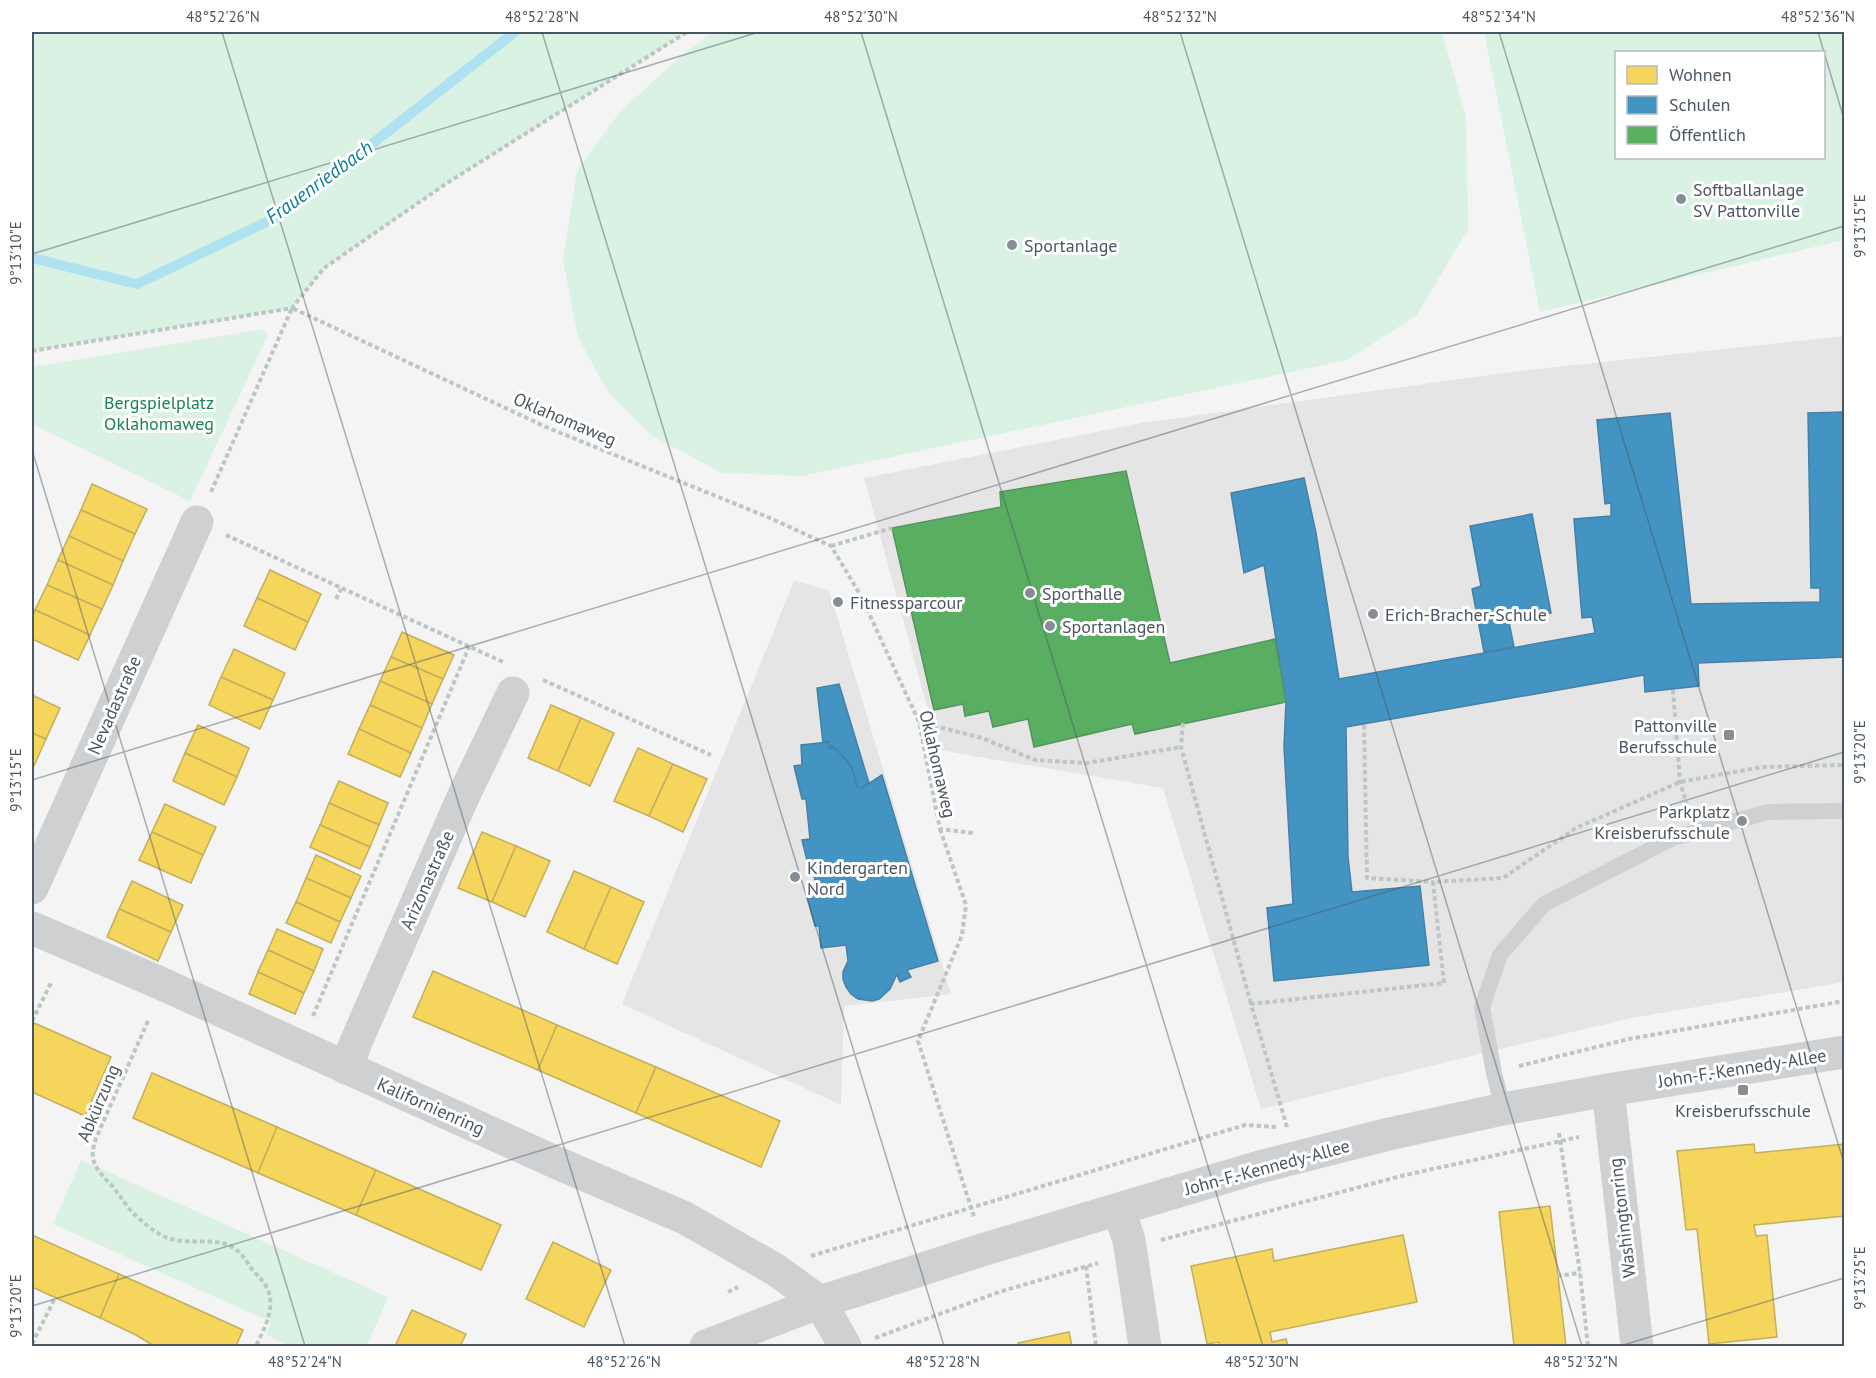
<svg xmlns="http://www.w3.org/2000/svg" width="1876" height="1378" viewBox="0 0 1876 1378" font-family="'PT Sans',sans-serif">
<rect width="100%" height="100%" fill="#f4f4f4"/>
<!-- education -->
<g fill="#e6e5e6">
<polygon points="1844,336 1844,982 1631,1018 1450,1061 1261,1109 1163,788 939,750 864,478 1142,423 1511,372"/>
<polygon points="794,581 829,590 951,994 844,1006 841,1105 622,1004"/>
</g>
<!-- green -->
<g fill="#d9f2e3" fill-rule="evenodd">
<polygon points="32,32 687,32 447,183 324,268 292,308 32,351"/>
<polygon points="712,32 1442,32 1466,117 1468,229 1417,315 1347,360 802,476 722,473 651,435 607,391 578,337 563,260 577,170 619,113 673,63"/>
<path d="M1484,32H1844V240L1540,312ZM1824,52V158H1616V52Z"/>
<polygon points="265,329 267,337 190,501 32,424 32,367"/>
<polygon points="81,1160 388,1297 367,1346 291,1346 266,1335 271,1322 53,1224"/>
</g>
<!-- homes -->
<g fill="#f6d55c" stroke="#c2af5e" stroke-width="1.5">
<polygon points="92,484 147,509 135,534 81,510"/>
<polygon points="81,510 135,534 123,561 69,536"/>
<polygon points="69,536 123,561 113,585 58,560"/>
<polygon points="58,560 113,585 102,609 47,585"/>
<polygon points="270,570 321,594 308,622 257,598"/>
<polygon points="47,585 102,609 90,635 35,610"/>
<polygon points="257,598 308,622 295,650 244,626"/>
<polygon points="35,610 90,635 78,660 32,639 32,619"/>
<polygon points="402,632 454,655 443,679 391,657"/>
<polygon points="234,649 285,673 273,700 221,677"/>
<polygon points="391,657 443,679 432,704 380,681"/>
<polygon points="221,677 273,700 260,729 209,705"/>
<polygon points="380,681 432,704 422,728 370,705"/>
<polygon points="32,695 60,708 46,739 32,733"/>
<polygon points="370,705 422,728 411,753 359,729"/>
<polygon points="551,705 581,718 558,771 528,758"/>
<polygon points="581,718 614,733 590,786 558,771"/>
<polygon points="198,725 249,748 237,777 185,753"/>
<polygon points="359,729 411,753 400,777 348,754"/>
<polygon points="32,733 46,739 33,768 32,768"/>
<polygon points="638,748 673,764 649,816 614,801"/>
<polygon points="185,753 237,777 224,805 173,781"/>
<polygon points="673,764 707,779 683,832 649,816"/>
<polygon points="339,781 388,803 379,825 329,803"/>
<polygon points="329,803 379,825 370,847 320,825"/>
<polygon points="165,804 216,827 203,855 152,832"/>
<polygon points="320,825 370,847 360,869 310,847"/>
<polygon points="152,832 203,855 191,883 139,860"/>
<polygon points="482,832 516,846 492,902 458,888"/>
<polygon points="516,846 550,861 525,917 492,902"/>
<polygon points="316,855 361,876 351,898 306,878"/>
<polygon points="574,871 611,887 584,949 547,932"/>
<polygon points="306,878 351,898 340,922 296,902"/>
<polygon points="132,881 183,905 171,932 119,909"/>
<polygon points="611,887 644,902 617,964 584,949"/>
<polygon points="296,902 340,922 331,943 286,923"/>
<polygon points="119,909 171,932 158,961 107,937"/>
<polygon points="277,929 323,949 314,971 268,950"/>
<polygon points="268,950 314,971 304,993 258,972"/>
<polygon points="433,971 557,1025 538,1070 413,1017"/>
<polygon points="258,972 304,993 295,1014 249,994"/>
<polygon points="32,1022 111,1057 85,1116 32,1092"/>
<polygon points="557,1025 656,1067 636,1113 538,1070"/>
<polygon points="656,1067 780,1121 761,1167 636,1113"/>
<polygon points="152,1073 277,1127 258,1173 133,1118"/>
<polygon points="277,1127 376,1170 356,1215 258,1173"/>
<polygon points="1754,1144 1755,1153 1844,1144 1844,1216 1754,1225 1756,1236 1767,1235 1777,1337 1709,1344 1697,1229 1686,1230 1677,1151"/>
<polygon points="376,1170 501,1225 481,1270 356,1215"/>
<polygon points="1550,1206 1566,1346 1514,1346 1499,1212"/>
<polygon points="32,1235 119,1274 100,1318 32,1287"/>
<polygon points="1403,1235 1417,1302 1270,1332 1272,1342 1286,1339 1288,1346 1220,1346 1219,1342 1207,1344 1191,1266 1272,1249 1274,1261"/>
<polygon points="553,1242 611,1270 584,1327 526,1299"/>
<polygon points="119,1274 243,1330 236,1346 154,1346 136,1335 100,1318"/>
<polygon points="412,1310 466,1334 460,1346 395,1346"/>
<polygon points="1069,1332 1072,1346 1019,1346 1018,1343"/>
</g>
<!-- schools -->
<g fill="#4393c3" stroke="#4581a6" stroke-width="1.5">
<polygon points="1844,412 1844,657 1698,663 1699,686 1645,692 1644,675 1346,727 1348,857 1352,892 1420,886 1429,965 1274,981 1267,908 1293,904 1284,747 1286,702 1264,565 1244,573 1231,493 1304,478 1316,533 1339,679 1595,633 1592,617 1582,618 1574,519 1611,516 1611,503 1605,504 1597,420 1670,413 1691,604 1820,602 1820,588 1811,588 1808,413"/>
<polygon points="1532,514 1551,613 1509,622 1514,647 1484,652 1472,589 1481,586 1470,526"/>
<polygon points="839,684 869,783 862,788 857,787 852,768 846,759 832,746 832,748 829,748 828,742 823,743 817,688"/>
<polygon points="828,742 829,748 832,748 832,746 839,752 852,768 857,787 862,788 882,775 938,961 907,970 911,977 900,982 897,975 896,976 890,989 879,999 872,1001 858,999 851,994 846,987 843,979 843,972 848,961 846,945 821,948 819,926 815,926 806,893 816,892 814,873 810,873 802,840 810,839 806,799 802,799 794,766 802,765 801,745"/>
</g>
<!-- public -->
<polygon fill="#5aae61" stroke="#559461" stroke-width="1.5" points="1126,471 1170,663 1275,639 1286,702 1135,734 1132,724 1034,747 1028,719 993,727 989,711 965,716 963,704 934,710 892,528 1001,507 1000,492"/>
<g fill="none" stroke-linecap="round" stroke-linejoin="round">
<!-- stream -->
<polyline stroke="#aee2f0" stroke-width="10" points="32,258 137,284 281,215 515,32"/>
<!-- path -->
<g stroke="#bcc7c4" stroke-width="4" stroke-dasharray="4.5 3" stroke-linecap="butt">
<polyline points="32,351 292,308 324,268 447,183 687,32"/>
<polyline points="211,492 292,308 546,427 770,518 831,546 861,596 919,722 940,829 973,833"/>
<polyline points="226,535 503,662"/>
<polyline points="831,546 892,528"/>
<polyline points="336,599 341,589"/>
<polyline points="543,680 711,755"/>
<polyline points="1673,690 1680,782 1688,808"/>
<polyline points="919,722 982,738 1035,760 1086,763 1181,747"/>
<polyline points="1183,723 1181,747 1251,1004"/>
<polyline points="1364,725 1367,878 1433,882"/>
<polyline points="940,829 966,905 962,935 918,1041 974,1217"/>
<polyline points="313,1016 469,647"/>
<polyline points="32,1021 51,983"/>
<path d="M148,1021L97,1136C87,1161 96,1169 113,1187C118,1193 122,1199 127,1206C136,1217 149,1228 161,1235C180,1246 205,1238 225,1244C238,1248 244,1257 251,1268C256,1274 262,1279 266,1286C277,1306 265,1327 256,1346"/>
<polyline points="1519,1066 1629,1039 1844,1001"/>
<polyline points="1287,1127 1251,1004 1444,983 1433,882 1503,878 1576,828 1680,782 1762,767 1844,765"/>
<polyline points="1559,1133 1580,1273 1588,1346"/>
<polyline points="1161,1240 1401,1176 1579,1137"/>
<polyline points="811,1256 1245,1125 1276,1127"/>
<polyline points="1086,1266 1096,1346"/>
<polyline points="1557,1276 1580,1273"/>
<polyline points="728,1292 738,1287"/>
<polyline points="875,1338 999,1292 1098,1263"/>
<polyline points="32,1344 55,1298"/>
</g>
<!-- service -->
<polyline stroke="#ced0d2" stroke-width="16" points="1503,1109 1494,1073 1482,1007 1500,955 1544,904 1673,838 1768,812 1844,811"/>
<!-- minor -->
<g stroke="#ced0d2" stroke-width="33">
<polyline points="32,888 197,522"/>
<polyline points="32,928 160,983 555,1162 685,1218 776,1270 820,1302 845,1346"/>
<polyline points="346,1068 356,1042 463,797 513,693"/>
<polyline points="1608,1090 1637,1346"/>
<polyline points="1119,1210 1129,1240 1145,1346"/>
<polyline points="706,1346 820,1302 985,1249 1259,1167 1389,1134 1503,1109 1608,1090 1844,1052"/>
</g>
</g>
<!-- ticks -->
<path fill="none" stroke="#4a5661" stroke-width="1.5" stroke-opacity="0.45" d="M222,32L625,1346M542,32L944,1346M861,32L1263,1346M1180,32L1582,1346M1499,32L1844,1163M1818,32L1844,119M32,254L759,32M32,450L305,1346M32,780L1844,226M32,1306L1844,752M1620,1346L1844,1278"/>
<!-- markers -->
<g fill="#868d94" stroke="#fff" stroke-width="2">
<circle cx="1681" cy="199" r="6"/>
<circle cx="1012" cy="245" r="6"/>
<circle cx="1030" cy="593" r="6"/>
<circle cx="838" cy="602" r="6"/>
<circle cx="1373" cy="614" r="6"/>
<circle cx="1050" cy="626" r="6"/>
<rect x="1723" y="729" width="12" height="12" rx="3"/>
<circle cx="1742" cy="821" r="6"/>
<circle cx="795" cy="877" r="6"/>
<rect x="1737" y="1084" width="12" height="12" rx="3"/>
</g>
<g text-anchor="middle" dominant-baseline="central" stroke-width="6" stroke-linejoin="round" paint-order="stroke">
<!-- poi labels -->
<g font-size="18" fill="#4a5661" stroke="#fff" text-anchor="start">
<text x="1693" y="189">Softballanlage<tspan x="1693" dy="21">SV Pattonville</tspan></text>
<text x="1024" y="245">Sportanlage</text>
<text x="1042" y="593">Sporthalle</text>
<text x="850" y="602">Fitnessparcour</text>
<text x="1385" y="614">Erich-Bracher-Schule</text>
<text x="1062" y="626">Sportanlagen</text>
<text x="1717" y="725" text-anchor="end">Pattonville<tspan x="1717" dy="21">Berufsschule</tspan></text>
<text x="1730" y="811" text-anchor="end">Parkplatz<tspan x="1730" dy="21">Kreisberufsschule</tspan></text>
<text x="807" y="867">Kindergarten<tspan x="807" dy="21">Nord</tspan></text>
<text x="1743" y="1110" text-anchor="middle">Kreisberufsschule</text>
</g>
<!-- park labels -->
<g font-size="18" fill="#17864f" stroke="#fff">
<text x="159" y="402">Bergspielplatz<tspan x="159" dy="21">Oklahomaweg</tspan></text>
</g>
<!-- street labels -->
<g font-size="18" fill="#4a5661" stroke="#fff">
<text transform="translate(565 419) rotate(23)">Oklahomaweg</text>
<text transform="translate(114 705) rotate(-66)">Nevadastraße</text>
<text transform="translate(938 764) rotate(77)">Oklahomaweg</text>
<text transform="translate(427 880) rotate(-66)">Arizonastraße</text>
<text transform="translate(1742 1068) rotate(-9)">John-F.-Kennedy-Allee</text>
<text transform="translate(98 1103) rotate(-67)">Abkürzung</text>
<text transform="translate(431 1106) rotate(24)">Kalifornienring</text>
<text transform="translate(1267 1167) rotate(-15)">John-F.-Kennedy-Allee</text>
<text transform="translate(1622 1218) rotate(-97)">Washingtonring</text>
</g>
<!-- water labels -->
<g font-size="20" font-style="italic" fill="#0c7c9b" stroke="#fff">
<text transform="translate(319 182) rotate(-36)">Frauenriedbach</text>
</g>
</g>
<!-- border -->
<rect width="1876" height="1378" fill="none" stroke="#ffffff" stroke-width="66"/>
<!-- legend -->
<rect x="1615" y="51" width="210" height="108" fill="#ffffff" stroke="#b7bbc0" stroke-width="1.5"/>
<rect x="1627" y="66" width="30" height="18" fill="#f6d55c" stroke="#b7bbc0" stroke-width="1.5"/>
<text x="1669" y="81" font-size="18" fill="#4a5661">Wohnen</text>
<rect x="1627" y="96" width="30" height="18" fill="#4393c3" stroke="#b7bbc0" stroke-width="1.5"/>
<text x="1669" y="111" font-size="18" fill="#4a5661">Schulen</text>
<rect x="1627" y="126" width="30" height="18" fill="#5aae61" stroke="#b7bbc0" stroke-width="1.5"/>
<text x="1669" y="141" font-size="18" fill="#4a5661">Öffentlich</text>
<rect x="33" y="33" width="1810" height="1312" fill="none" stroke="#4a5661" stroke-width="2"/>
<g font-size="15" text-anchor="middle" fill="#4a5661">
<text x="223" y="22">48°52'26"N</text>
<text x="542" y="22">48°52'28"N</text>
<text x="861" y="22">48°52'30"N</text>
<text x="1180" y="22">48°52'32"N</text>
<text x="1499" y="22">48°52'34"N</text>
<text x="1818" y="22">48°52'36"N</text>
<text transform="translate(1860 226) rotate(-90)" y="5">9°13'15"E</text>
<text transform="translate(16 253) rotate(-90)" y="5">9°13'10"E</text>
<text transform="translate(1860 752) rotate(-90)" y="5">9°13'20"E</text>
<text transform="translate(16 780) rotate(-90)" y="5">9°13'15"E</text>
<text transform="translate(1860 1278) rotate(-90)" y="5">9°13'25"E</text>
<text transform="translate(16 1306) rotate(-90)" y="5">9°13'20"E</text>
<text x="305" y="1367">48°52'24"N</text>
<text x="624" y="1367">48°52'26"N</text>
<text x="943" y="1367">48°52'28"N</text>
<text x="1262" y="1367">48°52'30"N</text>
<text x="1581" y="1367">48°52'32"N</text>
</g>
</svg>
